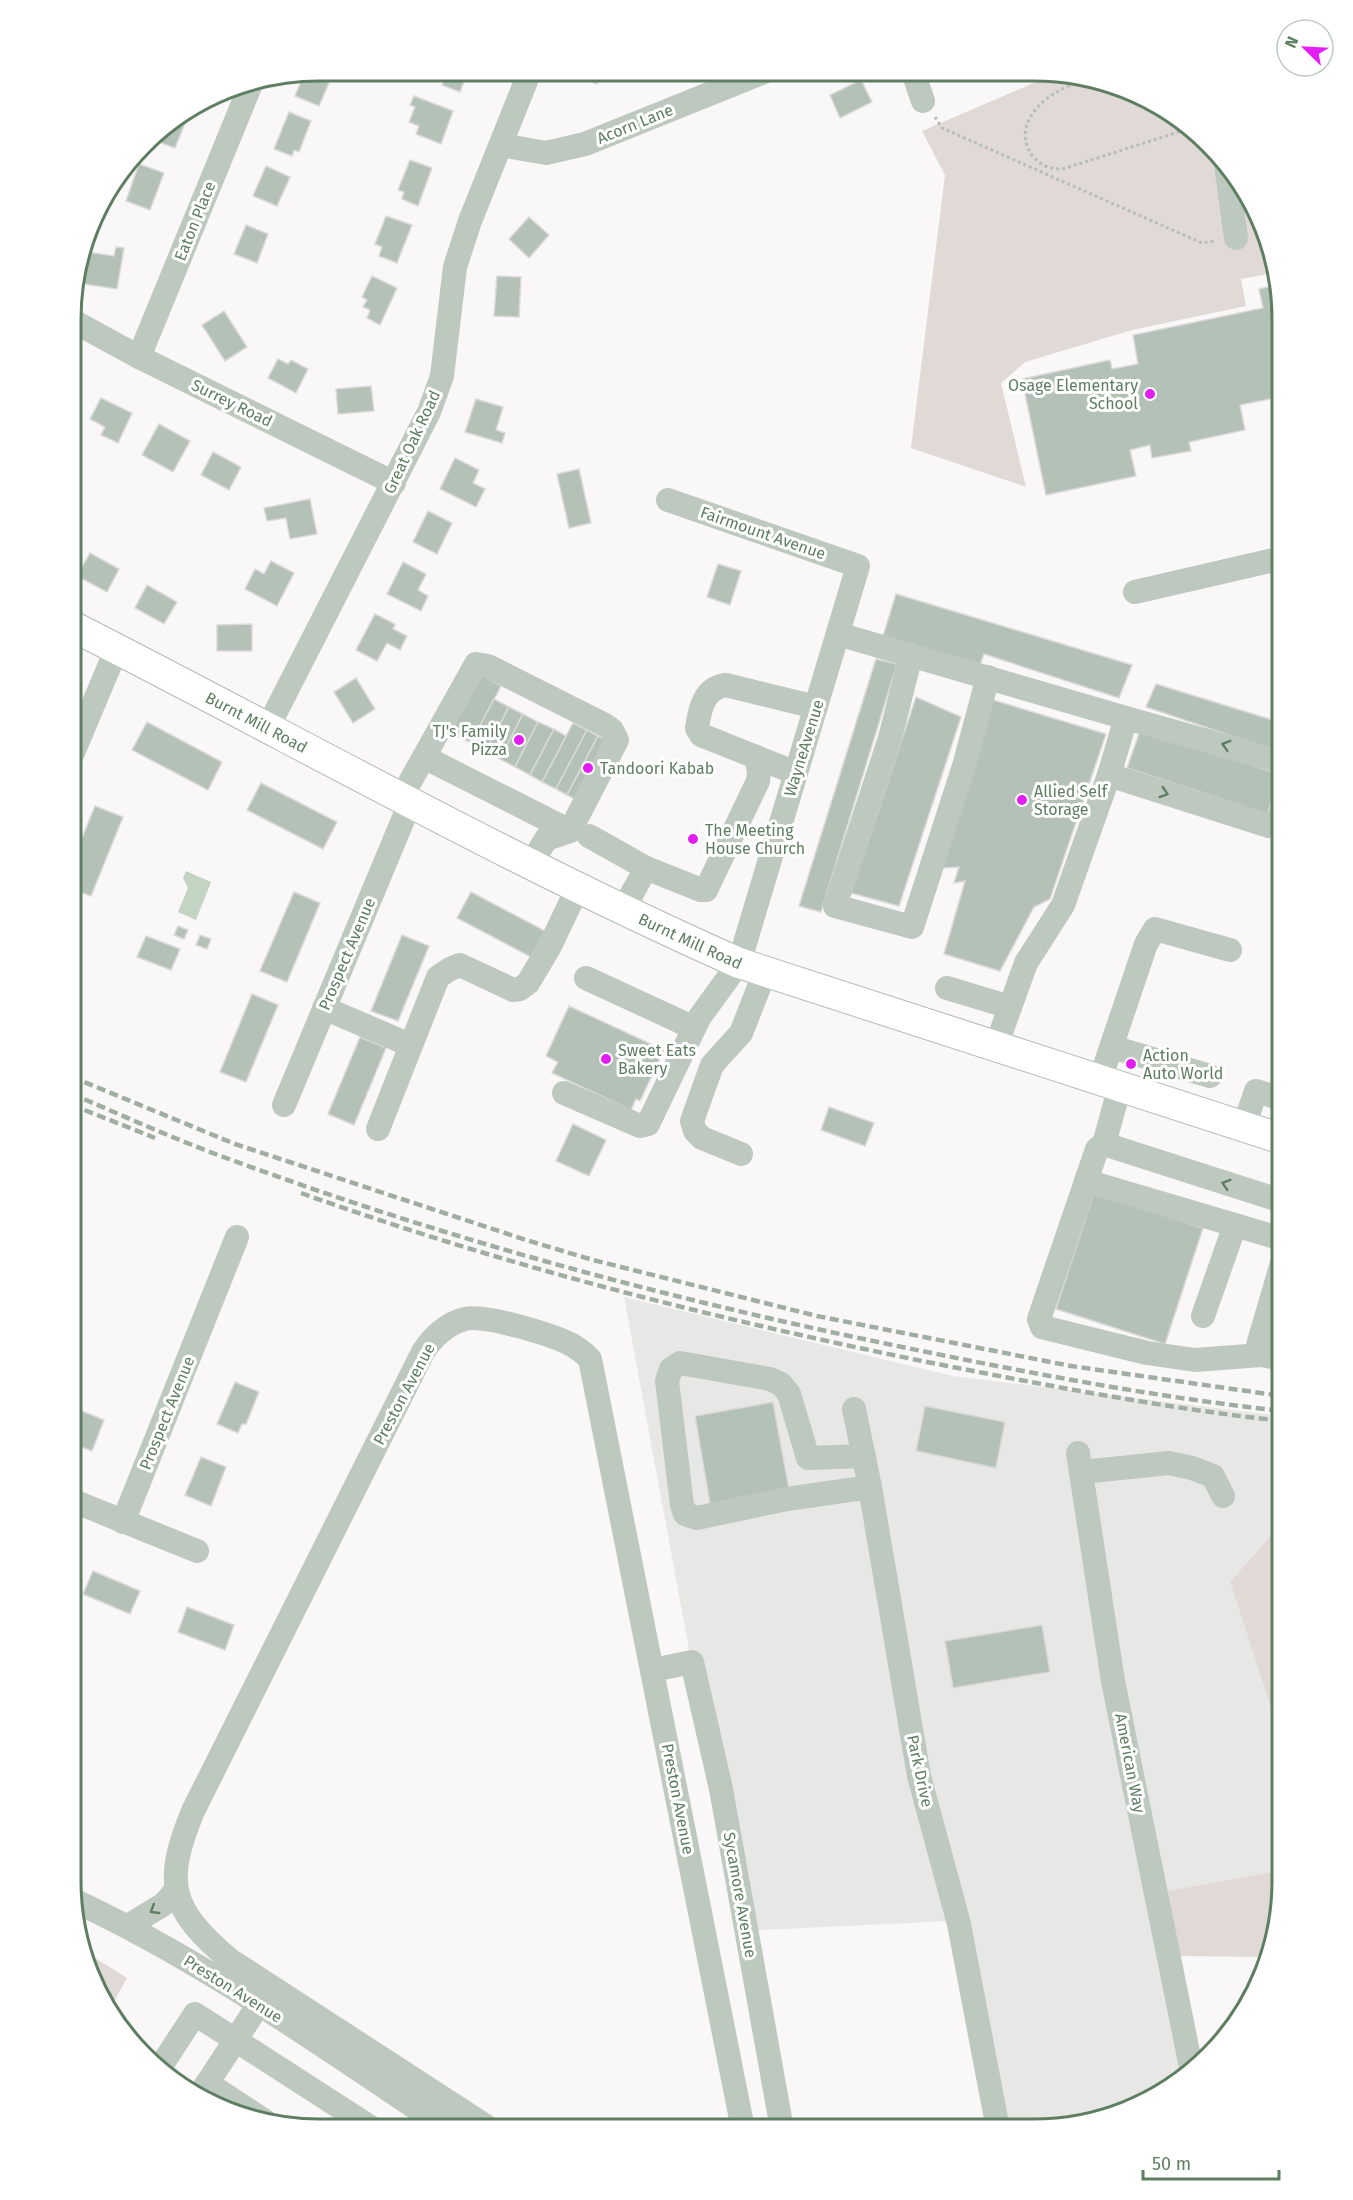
<svg xmlns="http://www.w3.org/2000/svg" width="1353" height="2200" viewBox="0 0 1353 2200" font-family="'Fira Sans',sans-serif">
<rect width="100%" height="100%" fill="#f9f7f7"/>
<!-- built -->
<polygon fill="#e7e8e6" points="624,1297 953,1376 1282,1416 1282,1523 1230,1582 1282,1741 1282,1870 1168,1891 1201,2062 1185,2078 1129,2111 1034,2129 992,2129 951,1921 741,1931"/>
<!-- green -->
<g fill="#e0d9d5">
<polygon points="1057,73 1067,73 1129,90 1185,122 1231,168 1264,224 1273,273 1241,279 1246,306 1132,330 1025,362 1001,383 1026,487 911,448 945,175 922,131"/>
<polygon points="1282,1523 1282,1741 1230,1582"/>
<polygon points="1282,1870 1282,1897 1270,1957 1178,1956 1168,1891"/>
<polygon points="84,1951 127,1978 109,2010 89,1976"/>
</g>
<!-- water -->
<polygon fill="#c4d4c3" points="186,871 211,882 196,920 178,912 188,888 183,878"/>
<!-- building -->
<g fill="#b4c1b6" stroke="#dbd9da" stroke-width="1.5">
<polygon points="319,70 334,71 319,106 295,96 304,74"/>
<polygon points="448,71 468,71 460,92 442,85"/>
<polygon points="574,71 602,71 597,84 573,75"/>
<polygon points="861,80 872,102 840,118 830,95"/>
<polygon points="414,96 453,111 441,144 416,134 419,126 409,122 415,107 410,105"/>
<polygon points="289,112 311,121 299,152 294,150 292,156 274,149"/>
<polygon points="181,116 187,118 175,148 150,139 155,132"/>
<polygon points="410,160 432,168 418,206 402,199 404,192 398,190"/>
<polygon points="139,164 164,173 150,210 126,201"/>
<polygon points="266,166 290,177 277,206 253,196"/>
<polygon points="386,216 412,225 397,263 379,256 382,247 375,244"/>
<polygon points="529,217 549,235 529,258 509,239"/>
<polygon points="246,225 268,234 257,263 234,254"/>
<polygon points="116,247 124,248 117,289 84,284 88,252 114,256"/>
<polygon points="372,276 397,288 380,325 367,318 370,310 363,307 367,300 362,297"/>
<polygon points="497,276 521,277 519,317 494,316"/>
<polygon points="1276,285 1282,319 1282,377 1280,377 1282,388 1273,389 1275,398 1240,405 1245,430 1189,442 1191,451 1152,458 1150,445 1130,450 1136,476 1046,495 1022,379 1110,360 1112,369 1138,364 1133,335 1263,308 1259,289"/>
<polygon points="224,311 247,347 225,361 202,325"/>
<polygon points="278,359 288,364 291,360 308,369 296,393 268,378"/>
<polygon points="72,381 81,385 72,400"/>
<polygon points="371,386 374,411 338,414 336,389"/>
<polygon points="101,398 132,413 118,443 101,435 105,427 90,419"/>
<polygon points="476,399 503,407 496,430 505,433 502,443 465,432"/>
<polygon points="159,424 190,441 173,472 142,455"/>
<polygon points="213,452 241,467 229,490 201,475"/>
<polygon points="455,458 479,470 473,483 485,489 476,507 440,489"/>
<polygon points="579,469 591,523 569,528 557,474"/>
<polygon points="310,499 317,534 290,539 286,518 267,521 264,508"/>
<polygon points="428,511 452,523 437,554 413,542"/>
<polygon points="90,553 119,569 107,592 77,576"/>
<polygon points="271,561 294,573 277,606 245,589 255,569 264,574"/>
<polygon points="403,562 426,574 418,590 428,596 421,611 387,594"/>
<polygon points="718,564 741,571 730,605 707,597"/>
<polygon points="147,585 177,602 164,624 135,608"/>
<polygon points="896,594 1132,665 1119,698 984,654 980,665 883,636"/>
<polygon points="375,614 395,624 393,629 407,636 400,650 387,643 377,661 356,650"/>
<polygon points="252,624 252,651 217,651 217,625"/>
<polygon points="876,659 897,664 821,912 799,906"/>
<polygon points="480,674 501,686 471,743 449,732"/>
<polygon points="356,678 375,709 353,723 334,692"/>
<polygon points="1156,684 1282,723 1282,753 1146,707"/>
<polygon points="916,697 961,717 899,906 851,893"/>
<polygon points="494,699 509,707 486,751 471,743"/>
<polygon points="993,700 1106,734 1050,899 1034,907 1000,971 944,954 965,881 954,883 959,867 940,868"/>
<polygon points="509,707 523,714 500,759 486,751"/>
<polygon points="523,714 538,722 515,767 500,759"/>
<polygon points="147,722 222,762 208,790 132,750"/>
<polygon points="538,722 554,729 530,775 515,767"/>
<polygon points="573,723 587,730 556,789 542,782"/>
<polygon points="1141,728 1278,774 1268,814 1127,768"/>
<polygon points="554,729 566,736 542,782 530,775"/>
<polygon points="587,730 598,736 567,795 556,789"/>
<polygon points="598,736 609,741 578,801 567,795"/>
<polygon points="261,783 337,822 323,849 247,810"/>
<polygon points="95,806 123,817 91,896 72,889 72,863"/>
<polygon points="294,892 320,903 287,982 260,971"/>
<polygon points="471,892 545,931 531,957 457,918"/>
<polygon points="72,917 81,921 72,943"/>
<polygon points="178,926 188,930 184,939 174,935"/>
<polygon points="200,935 211,939 207,949 196,945"/>
<polygon points="402,935 429,946 398,1021 371,1011"/>
<polygon points="146,936 180,949 171,970 137,957"/>
<polygon points="252,994 278,1005 246,1082 220,1072"/>
<polygon points="569,1006 664,1050 640,1101 636,1099 631,1110 552,1073 558,1062 546,1056"/>
<polygon points="360,1037 386,1048 354,1125 328,1114"/>
<polygon points="829,1107 874,1123 865,1146 821,1130"/>
<polygon points="573,1124 606,1140 589,1176 556,1161"/>
<polygon points="1094,1193 1203,1228 1165,1344 1056,1309"/>
<polygon points="235,1382 259,1392 246,1424 242,1424 238,1433 217,1424"/>
<polygon points="773,1402 789,1489 710,1504 695,1416"/>
<polygon points="925,1406 1005,1422 996,1468 916,1451"/>
<polygon points="72,1407 104,1420 92,1451 71,1443"/>
<polygon points="201,1457 226,1467 211,1506 185,1495"/>
<polygon points="93,1571 140,1591 130,1614 83,1594"/>
<polygon points="187,1607 234,1625 225,1650 178,1632"/>
<polygon points="1042,1625 1050,1672 953,1688 945,1641"/>
</g>
<g fill="none" stroke-linecap="round" stroke-linejoin="round">
<defs>
<g id="major">
<path id="s1" d="M72,626C294,739 511,862 739,963L1282,1139"/>
</g>
</defs>
<!-- major casing -->
<use href="#major" stroke="#b1bcb2" stroke-width="32"/>
<!-- path -->
<g stroke="#b6beb7" stroke-width="3" stroke-dasharray="3 3" stroke-linecap="butt">
<path d="M1086,78C1064,88 1042,96 1030,118C1015,144 1038,174 1066,168L1191,128"/>
<polyline points="935,117 942,128 1202,243 1216,241"/>
</g>
<!-- minor -->
<g stroke="#bdc8be" stroke-width="24">
<polyline points="913,72 923,101"/>
<polyline points="501,145 546,153 585,144 764,72"/>
<polyline points="1228,165 1226,165 1236,238"/>
<polyline points="73,321 139,357 394,483"/>
<polyline points="139,357 251,84"/>
<polyline points="1135,592 1282,558 1282,560"/>
<polyline points="838,634 1126,718 1109,775 1063,905 1026,963 996,1046"/>
<polyline points="911,655 890,738 835,906 912,927 964,766 988,677"/>
<polyline points="1126,718 1282,762"/>
<polyline points="268,727 429,412 442,376 455,267 470,221 530,71"/>
<polyline points="72,755 117,648"/>
<polyline points="424,757 570,831"/>
<path d="M796,773L701,735L697,728C700,708 704,688 726,685L816,707"/>
<polyline points="1109,775 1269,826 1276,823 1282,811"/>
<polyline points="401,798 476,664 488,666 605,725 612,730 617,740 570,831 546,839 531,864"/>
<polyline points="589,836 646,868"/>
<polyline points="623,910 646,868 701,890 706,890 758,781 759,772 756,757"/>
<polyline points="586,978 694,1028"/>
<polyline points="947,988 1010,1007"/>
<polyline points="324,1008 410,1045"/>
<polyline points="1112,1047 1210,1076"/>
<polyline points="1100,1080 1146,944 1155,929 1230,950"/>
<polyline points="1120,1086 1104,1144 1097,1149 1039,1319 1042,1327 1147,1353 1195,1360 1261,1355"/>
<polyline points="564,1093 640,1126 648,1124 699,1018 739,963 858,566 668,500"/>
<polyline points="284,1105 410,803"/>
<polyline points="1244,1126 1256,1091 1282,1099"/>
<polyline points="378,1129 438,977 450,969 460,965 513,990 520,989 528,983 550,946 578,887"/>
<polyline points="1104,1144 1282,1201"/>
<polyline points="741,1154 702,1138 695,1131 692,1121 712,1065 741,1033 765,972"/>
<polyline points="1086,1181 1282,1239"/>
<polyline points="1203,1316 1235,1225"/>
<polyline points="1282,1359 1261,1355 1258,1345 1282,1263"/>
<polyline points="854,1409 870,1487 919,1776 959,1924 998,2129"/>
<polyline points="1078,1453 1113,1681 1192,2072"/>
<polyline points="864,1456 808,1458 789,1394 781,1384 770,1379 680,1363 671,1369 667,1381 682,1505 685,1514 697,1518 787,1499 870,1487"/>
<polyline points="1082,1472 1169,1463 1192,1468 1213,1476 1223,1496"/>
<polyline points="71,1500 197,1551"/>
<polyline points="123,1522 237,1237"/>
<polyline points="653,1670 692,1662 721,1789 782,2129"/>
<path d="M75,1901C206,1962 325,2048 446,2128"/>
<polyline points="128,1926 164,1904 176,1890"/>
<polyline points="159,2069 195,2014 372,2128"/>
<polyline points="207,2083 265,2121"/>
<polyline points="199,2096 259,2004"/>
<path d="M489,2128L230,1960C170,1909 163,1884 193,1811L423,1352C432,1338 447,1323 465,1319C484,1314 549,1334 568,1343C577,1347 583,1352 590,1359L743,2129"/>
</g>
<!-- major -->
<use href="#major" stroke="#fff" stroke-width="30"/>
<!-- rail -->
<g stroke="#9faea1" stroke-width="4.5" stroke-dasharray="9 4.5" stroke-linecap="butt">
<polyline points="72,1077 235,1144 526,1240 593,1260 817,1316 1071,1366 1282,1396"/>
<path d="M72,1094C124,1116 176,1140 229,1159C456,1243 691,1305 927,1352C1045,1376 1163,1398 1282,1411"/>
<polyline points="72,1105 155,1138"/>
<path d="M301,1193C505,1266 715,1319 927,1362C1045,1385 1163,1408 1282,1421"/>
</g>
</g>
<!-- one-way arrows -->
<defs><path id="oneway-chevron" d="M-2-3.5L2.5 0L-2 3.5" fill="none" stroke-width="1.6" stroke-linecap="round" stroke-linejoin="round" transform="scale(1.5)"/></defs>
<g stroke="#5e7e62">
<use href="#oneway-chevron" transform="translate(1226 745) rotate(-164)"/>
<use href="#oneway-chevron" transform="translate(1164 793) rotate(18)"/>
<use href="#oneway-chevron" transform="translate(1226 1184) rotate(-162)"/>
<use href="#oneway-chevron" transform="translate(154 1910) rotate(149)"/>
</g>
<!-- markers -->
<g fill="#e31ef2" stroke="#fff" stroke-width="2">
<circle cx="1150" cy="394" r="6"/>
<circle cx="519" cy="740" r="6"/>
<circle cx="588" cy="768" r="6"/>
<circle cx="1022" cy="800" r="6"/>
<circle cx="693" cy="839" r="6"/>
<circle cx="606" cy="1059" r="6"/>
<circle cx="1131" cy="1064" r="6"/>
</g>
<g text-anchor="middle" dominant-baseline="central" stroke-width="6" stroke-linejoin="round" paint-order="stroke">
<!-- street labels -->
<g font-size="16" fill="#5e7e62" stroke="#fff">
<text transform="translate(635 124) rotate(-22)">Acorn Lane</text>
<text transform="translate(195 221) rotate(-68)">Eaton Place</text>
<text transform="translate(232 403) rotate(26)">Surrey Road</text>
<text transform="translate(412 442) rotate(-65)">Great Oak Road</text>
<text transform="translate(763 533) rotate(19)">Fairmount Avenue</text>
<text stroke="none"><textPath href="#s1" startOffset="208">Burnt Mill Road</textPath></text>
<text transform="translate(804 748) rotate(-73)">WayneAvenue</text>
<text stroke="none"><textPath href="#s1" startOffset="694">Burnt Mill Road</textPath></text>
<text transform="translate(347 954) rotate(-67)">Prospect Avenue</text>
<text transform="translate(404 1394) rotate(-62)">Preston Avenue</text>
<text transform="translate(167 1413) rotate(-68)">Prospect Avenue</text>
<text transform="translate(1130 1763) rotate(79)">American Way</text>
<text transform="translate(920 1771) rotate(78)">Park Drive</text>
<text transform="translate(678 1799) rotate(79)">Preston Avenue</text>
<text transform="translate(740 1895) rotate(80)">Sycamore Avenue</text>
<text transform="translate(233 1989) rotate(32)">Preston Avenue</text>
</g>
<!-- poi labels -->
<g font-size="16" fill="#5e7e62" stroke="#fff" text-anchor="start">
<text x="1138" y="385" text-anchor="end">Osage Elementary<tspan x="1138" dy="18">School</tspan></text>
<text x="507" y="731" text-anchor="end">TJ's Family<tspan x="507" dy="18">Pizza</tspan></text>
<text x="600" y="768">Tandoori Kabab</text>
<text x="1034" y="791">Allied Self<tspan x="1034" dy="18">Storage</tspan></text>
<text x="705" y="830">The Meeting<tspan x="705" dy="18">House Church</tspan></text>
<text x="618" y="1050">Sweet Eats<tspan x="618" dy="18">Bakery</tspan></text>
<text x="1143" y="1055">Action<tspan x="1143" dy="18">Auto World</tspan></text>
</g>
</g>
<!-- crop -->
<path d="M0 0H1353V2200H0ZM319 81H1034A238 238 0 0 1 1272 319V1881A238 238 0 0 1 1034 2119H319A238 238 0 0 1 81 1881V319A238 238 0 0 1 319 81Z" fill="#fff" fill-rule="evenodd"/>
<path fill="none" stroke="#5e7e62" stroke-width="3" d="M319 81H1034A238 238 0 0 1 1272 319V1881A238 238 0 0 1 1034 2119H319A238 238 0 0 1 81 1881V319A238 238 0 0 1 319 81Z"/>
<!-- north arrow -->
<g transform="translate(1305 48) rotate(294)"><circle r="28" fill="#ffffff" stroke="#bfcbc0" stroke-width="1.5"/>
<path d="M0-4.5L10 22L0 15L-10 22Z" fill="#e31ef2"/>
<text y="-9" font-size="16" font-weight="bold" text-anchor="middle" fill="#5e7e62">N</text>
</g>
<!-- scale -->
<path d="M1143 2170v9h136v-9" fill="none" stroke="#5e7e62" stroke-width="3"/>
<text x="1152" y="2170" font-size="18" fill="#5e7e62" stroke="#ffffff" stroke-width="4.5" paint-order="stroke">50 m</text>
</svg>
